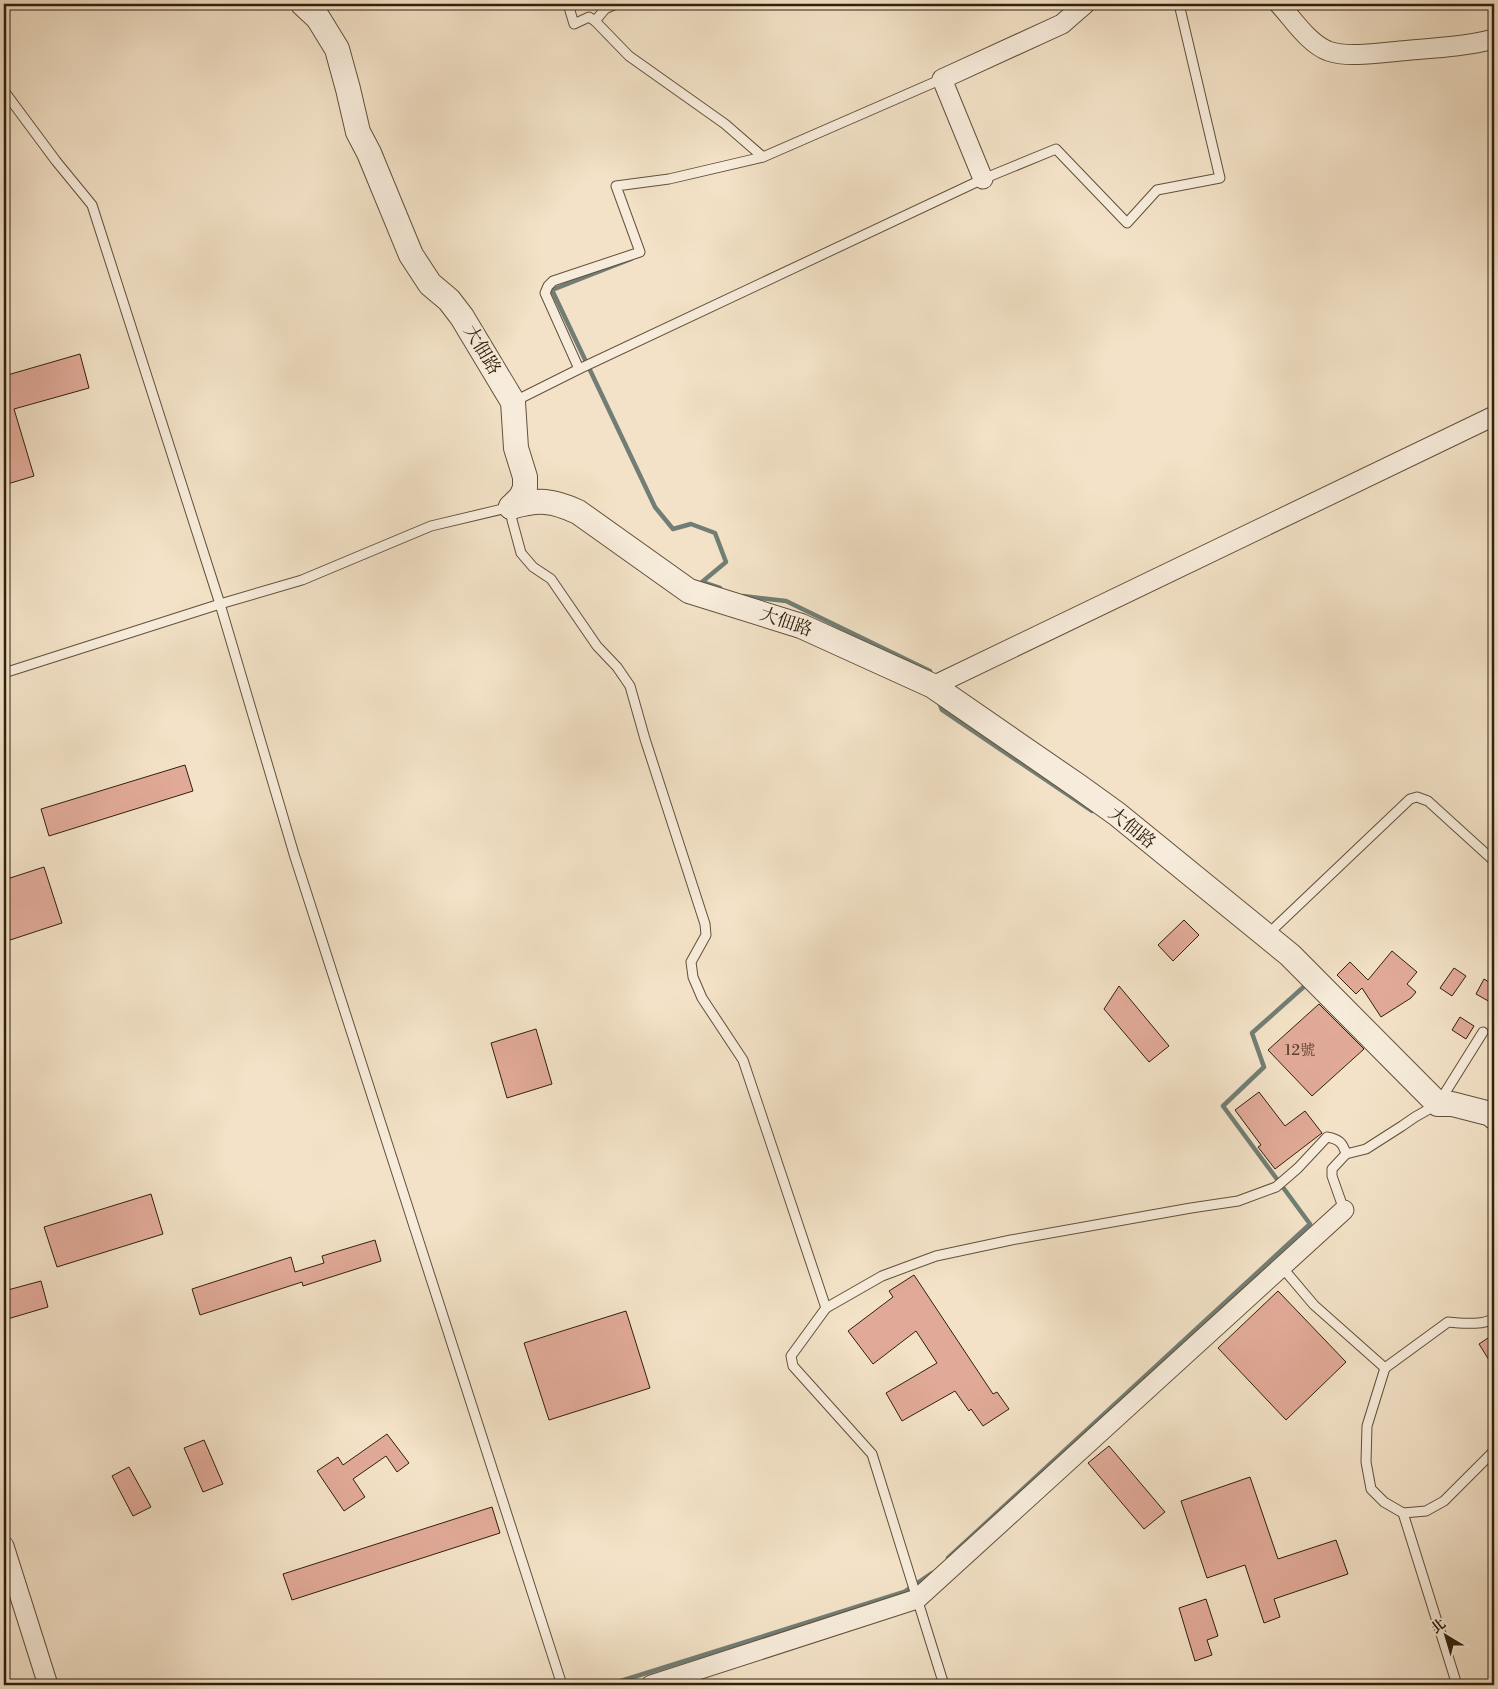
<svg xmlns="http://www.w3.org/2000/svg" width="1498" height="1689" viewBox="0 0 1498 1689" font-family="'Libre Bodoni','Noto Serif TC',serif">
<rect width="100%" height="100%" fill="#f3e2c7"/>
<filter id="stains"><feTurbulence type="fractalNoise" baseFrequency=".004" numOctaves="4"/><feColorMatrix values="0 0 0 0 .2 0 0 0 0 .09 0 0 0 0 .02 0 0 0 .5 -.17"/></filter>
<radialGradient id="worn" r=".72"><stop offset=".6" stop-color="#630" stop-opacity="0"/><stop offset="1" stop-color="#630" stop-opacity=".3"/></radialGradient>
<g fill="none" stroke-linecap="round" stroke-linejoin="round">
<!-- stream -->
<g stroke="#727e75" stroke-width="4.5">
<polyline points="631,259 552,290 655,507 673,529 691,524 715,533 726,562 702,582 720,588"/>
<polyline points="743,596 786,601 930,671 931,675"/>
<polyline points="939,702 942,710 1092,811"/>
<polyline points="948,1558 1310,1224 1223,1106 1264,1067 1252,1033 1308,983"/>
<polyline points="608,1685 904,1592 932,1573"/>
</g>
</g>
<!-- building -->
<g fill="#e1aa98" stroke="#31200c">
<polygon points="80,354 89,388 14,409 34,476 4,485 4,376"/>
<polygon points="185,765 193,791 49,836 41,809"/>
<polygon points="44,867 62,923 4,942 4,880"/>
<polygon points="1184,920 1199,935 1173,961 1158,945"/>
<polygon points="1392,951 1417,972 1407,984 1416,992 1411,998 1381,1017 1362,988 1356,994 1337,975 1350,962 1368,980"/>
<polygon points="1454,968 1466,976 1452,996 1440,988"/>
<polygon points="1484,979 1494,985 1494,994 1490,1002 1476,994"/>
<polygon points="1119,986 1169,1046 1149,1062 1104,1009"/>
<polygon points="1319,1004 1364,1049 1312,1096 1268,1050"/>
<polygon points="1460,1017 1474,1026 1466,1039 1452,1030"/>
<polygon points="536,1029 552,1084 507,1098 491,1043"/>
<polygon points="1259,1092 1285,1126 1305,1111 1322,1133 1275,1169 1258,1147 1261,1145 1235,1110"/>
<polygon points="151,1194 163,1234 57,1267 44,1227"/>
<polygon points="375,1240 381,1261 303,1286 302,1282 200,1315 192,1289 291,1257 295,1272 324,1263 322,1256"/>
<polygon points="914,1275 993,1394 997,1392 1009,1409 983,1426 971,1409 969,1411 955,1391 902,1421 886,1393 937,1363 916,1331 873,1364 848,1331 893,1297 889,1291"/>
<polygon points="41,1281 48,1307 4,1320 4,1291"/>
<polygon points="1278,1291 1346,1362 1286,1420 1218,1348"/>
<polygon points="626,1311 650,1388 549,1420 524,1343"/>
<polygon points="1494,1334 1494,1368 1479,1344"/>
<polygon points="387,1434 409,1463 397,1472 386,1456 353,1479 365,1497 344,1511 317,1471 338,1457 343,1465"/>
<polygon points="204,1440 223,1484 203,1492 184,1448"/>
<polygon points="1109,1446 1165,1512 1144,1529 1088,1463"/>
<polygon points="129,1467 151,1507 133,1516 112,1476"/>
<polygon points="1250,1477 1278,1559 1336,1540 1348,1574 1274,1599 1280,1617 1264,1623 1245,1565 1207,1578 1181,1501"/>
<polygon points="492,1507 500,1533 292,1600 283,1574"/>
<polygon points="1206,1599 1218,1636 1207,1640 1212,1655 1195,1661 1179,1608"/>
</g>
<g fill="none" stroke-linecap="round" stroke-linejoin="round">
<defs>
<g id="service">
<polyline points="568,4 574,24 589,17 595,21 629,56 725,124 763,157"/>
<polyline points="595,21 605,9 616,4"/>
<polyline points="4,91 56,161 92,205 220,604 294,854 562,1685"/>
<polyline points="579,369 545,293 548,286 553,281 640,252 616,186 669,179 763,157 942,79"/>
<polyline points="513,402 579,369 983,179 1056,149 1127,223 1157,190 1220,178 1179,4"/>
<polyline points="4,673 220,604 302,580 431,526 511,507 512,520 521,553 533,567 551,579 597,646 617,667 630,686 645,739 705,924 706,935 691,962 693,977 702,998 743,1060 826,1308 791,1356 793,1366 872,1454 944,1685"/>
<polyline points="1268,934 1410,799 1417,797 1428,801 1494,861"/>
<polyline points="1344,1210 1332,1176 1332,1169 1346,1154 1366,1149 1402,1126 1415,1117 1438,1104 1483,1032"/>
<polyline points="1281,1266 1314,1305 1385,1368"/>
<path d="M826,1308L882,1276L936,1256L1011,1240L1191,1208L1238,1201L1276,1187L1298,1168L1327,1137C1339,1139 1343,1143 1346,1154"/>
<polyline points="1403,1513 1426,1511 1444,1501 1494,1451"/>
<path d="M1457,1685L1403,1513L1384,1502L1371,1489L1366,1462L1367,1426L1385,1368L1448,1322C1462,1323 1483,1326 1494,1318"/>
</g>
<g id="minor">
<path d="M1279,4C1293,19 1308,43 1328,51C1347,58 1379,53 1400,51C1432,48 1463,47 1494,39"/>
<polyline points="983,179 942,79 1062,24 1085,4"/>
<polyline points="933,686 1494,416"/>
<polyline points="4,1546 48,1685"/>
<polyline points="651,1685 917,1599 1344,1210"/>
</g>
<g id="tertiary">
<polyline points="303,4 318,18 337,49 348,89 358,132 369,153 411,255 430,284 449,300 462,317 513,402 516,448 525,477 525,488 521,497 511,507"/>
<path d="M511,507C539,499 552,500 578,512L689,591L801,626L933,686L1078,786L1117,814L1290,955L1438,1104H1452L1491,1114L1494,1117"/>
</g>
</defs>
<!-- service casing -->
<use href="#service" stroke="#62503b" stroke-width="11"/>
<!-- minor casing -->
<use href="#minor" stroke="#62503b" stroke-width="21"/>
<!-- tertiary casing -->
<use href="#tertiary" stroke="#62503b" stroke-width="26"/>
<!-- service -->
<use href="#service" stroke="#f7ecdb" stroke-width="9"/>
<!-- minor -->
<use href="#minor" stroke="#f7ecdb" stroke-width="19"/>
<!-- tertiary -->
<use href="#tertiary" stroke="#f7ecdb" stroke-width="24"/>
</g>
<g text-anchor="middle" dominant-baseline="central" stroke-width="4.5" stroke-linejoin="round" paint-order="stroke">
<!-- number labels -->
<g font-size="15" fill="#5d422f">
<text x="1300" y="1050">12號</text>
</g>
<!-- street labels -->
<g font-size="18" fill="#31200c" stroke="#f7ecdb">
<text transform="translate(482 350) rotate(59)">大佃路</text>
<text transform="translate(786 622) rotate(19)">大佃路</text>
<text transform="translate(1132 828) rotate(39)">大佃路</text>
</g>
</g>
<!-- margin -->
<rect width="1498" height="1689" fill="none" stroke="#f3e2c7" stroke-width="20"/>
<rect x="5" y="5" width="1488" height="1679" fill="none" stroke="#31200c" stroke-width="2.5"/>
<rect x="10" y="10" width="1478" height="1669" fill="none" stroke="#31200c"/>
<!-- north arrow -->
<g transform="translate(1446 1636) rotate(322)" stroke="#f7ecdb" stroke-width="4" paint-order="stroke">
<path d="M0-4L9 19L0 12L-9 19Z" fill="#31200c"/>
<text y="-8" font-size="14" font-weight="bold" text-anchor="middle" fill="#31200c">北</text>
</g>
<rect width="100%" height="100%" filter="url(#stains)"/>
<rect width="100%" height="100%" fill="url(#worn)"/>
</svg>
